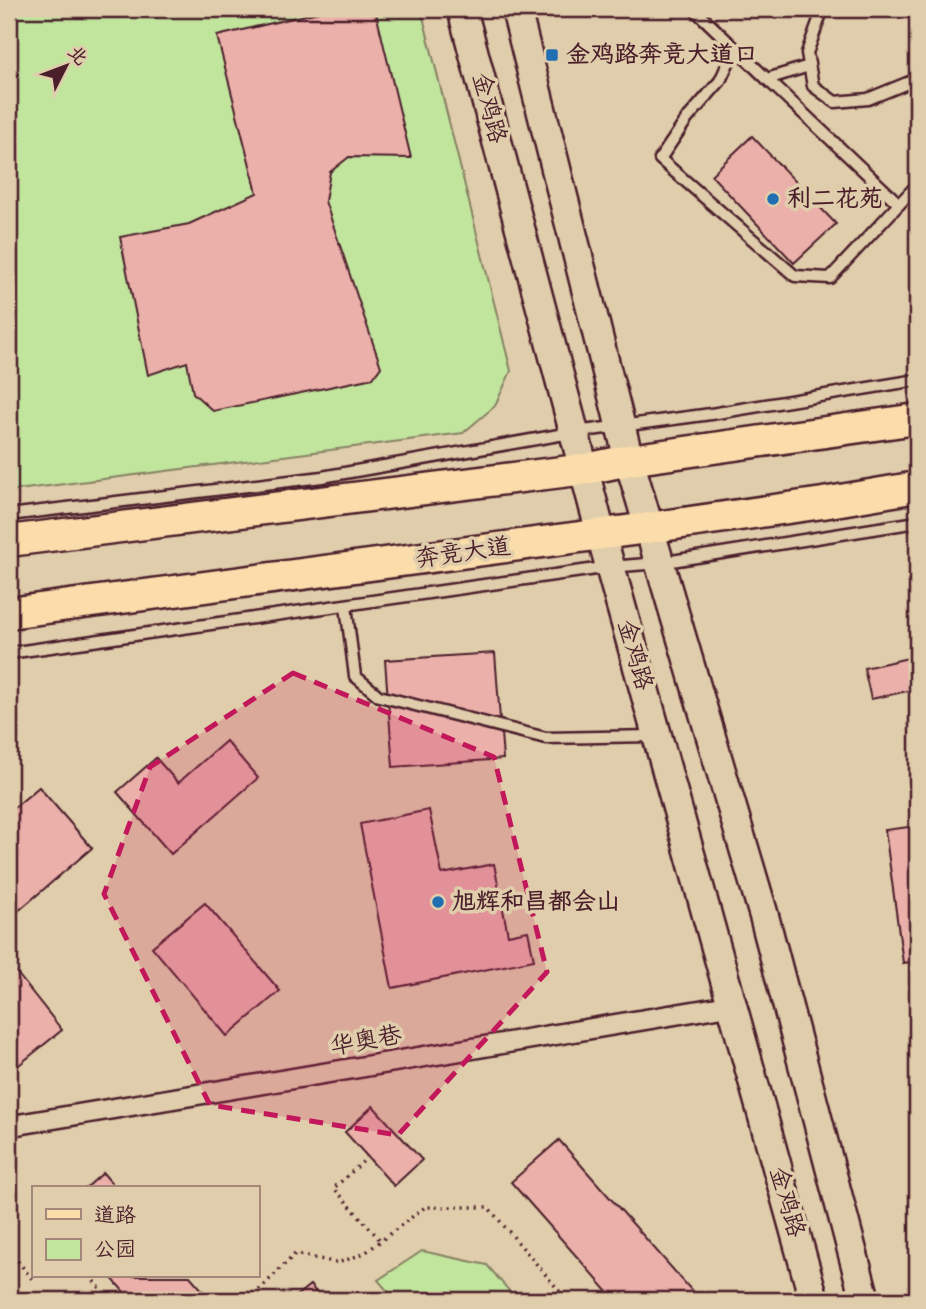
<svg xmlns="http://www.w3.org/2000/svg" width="926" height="1309" viewBox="0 0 926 1309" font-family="'Architects Daughter','LXGW WenKai TC',sans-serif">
<rect width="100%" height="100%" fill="#e0cdab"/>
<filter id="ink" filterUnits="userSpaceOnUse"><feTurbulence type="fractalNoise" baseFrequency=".0143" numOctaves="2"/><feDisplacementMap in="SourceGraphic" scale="14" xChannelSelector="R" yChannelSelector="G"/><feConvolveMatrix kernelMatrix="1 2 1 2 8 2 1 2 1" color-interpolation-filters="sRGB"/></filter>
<g filter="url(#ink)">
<!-- green -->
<g fill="#c2e59e" stroke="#868264" stroke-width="2">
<polygon points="9,9 421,9 511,371 495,406 463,433 9,491"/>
<polygon points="422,1251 487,1265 517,1300 395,1300 378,1280"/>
</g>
<!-- building -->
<g fill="#ebb0a9" stroke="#4a1f2b" stroke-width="2">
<polygon points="331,9 375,9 411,158 349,157 330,172 325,201 381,367 373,378 213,411 193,393 187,362 148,375 120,237 189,224 257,193 217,36"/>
<polygon points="752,136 836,224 794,263 711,175"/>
<polygon points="495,653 503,759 393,767 385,660"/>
<polygon points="917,656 917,689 871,699 864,668"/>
<polygon points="226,741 258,778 171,854 117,792 156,758 178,783"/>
<polygon points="39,787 92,848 10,918 9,812"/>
<polygon points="429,810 442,874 494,864 508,935 528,931 534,960 392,988 360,824"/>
<polygon points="917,826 917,961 903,963 885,830"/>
<polygon points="205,903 280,991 227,1036 152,947"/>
<polygon points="9,963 62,1030 9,1073"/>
<polygon points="917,978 917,1019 911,979"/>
<polygon points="373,1106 422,1160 394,1186 345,1132"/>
<polygon points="559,1140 700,1300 615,1300 511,1182"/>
<polygon points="103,1173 116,1188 86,1188"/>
<polygon points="110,1276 190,1276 211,1300 131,1300"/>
<polygon points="310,1285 323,1300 291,1300"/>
</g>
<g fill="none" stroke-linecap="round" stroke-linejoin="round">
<defs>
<g id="lane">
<polyline points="694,9 767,79 809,66"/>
<polyline points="819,9 821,14 807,53 813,86 835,102 868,99 917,79"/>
<polyline points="735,48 720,81 687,119 660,159 795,276 830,278 917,185"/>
<polyline points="767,79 899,204"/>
<polyline points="9,515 322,477 576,432 711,414 917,380"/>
<polyline points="346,606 355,676 379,696 546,738 653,736"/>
<polyline points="9,653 610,567 659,563 917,522"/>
</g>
<polyline id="street" points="9,1126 732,1005"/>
<g id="secondary">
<polyline points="462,9 601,534 814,1300"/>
<polyline points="516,9 629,460 764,916 865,1300"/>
</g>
<g id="primary">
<polyline points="9,541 586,469 629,460 917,419"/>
<polyline points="9,613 648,528 823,503 917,487"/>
</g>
</defs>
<!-- lane casing -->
<use href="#lane" stroke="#4a1f2b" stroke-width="15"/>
<!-- street casing -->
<use href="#street" stroke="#4a1f2b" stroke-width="24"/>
<!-- secondary casing -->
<use href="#secondary" stroke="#4a1f2b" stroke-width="33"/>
<!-- primary casing -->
<use href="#primary" stroke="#4a1f2b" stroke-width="35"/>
<!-- path -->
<g stroke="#4a1f2b" stroke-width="3.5" stroke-dasharray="2 5" stroke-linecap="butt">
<polyline points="368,1157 334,1188 381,1241"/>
<polyline points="9,1250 32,1279 36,1276"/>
<polyline points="89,1276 111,1300"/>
<polyline points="249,1300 295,1254 338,1263 365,1253 425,1207 488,1207 567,1300"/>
</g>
<!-- lane -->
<use href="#lane" stroke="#e0cdab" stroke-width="10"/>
<!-- street -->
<use href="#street" stroke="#e0cdab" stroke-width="19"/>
<!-- secondary -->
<use href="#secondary" stroke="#e0cdab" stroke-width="28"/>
<!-- primary -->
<use href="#primary" stroke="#fbddab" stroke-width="30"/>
</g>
</g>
<!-- marked area -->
<path fill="#c2185b" fill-opacity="0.2" stroke="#c2185b" stroke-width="5" stroke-dasharray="14 9" stroke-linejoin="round" d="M293,673L494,757L547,972L398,1135L210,1105L104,894L150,767Z"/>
<!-- markers -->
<g fill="#1f6fb2" stroke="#e0cdab" stroke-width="2.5">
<rect x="545" y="48" width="14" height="14" rx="3.5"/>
<circle cx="773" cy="199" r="7"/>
<circle cx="438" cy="902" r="7"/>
</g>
<g text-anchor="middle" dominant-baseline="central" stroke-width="7" stroke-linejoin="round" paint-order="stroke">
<!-- poi labels -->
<g font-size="24" font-weight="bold" fill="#4a1f2b" stroke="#e0cdab" text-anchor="start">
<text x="566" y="55">金鸡路奔竞大道口</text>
<text x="787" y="199">利二花苑</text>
<text x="452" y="902">旭辉和昌都会山</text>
</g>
<!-- street labels -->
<g font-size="24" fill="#4a1f2b" stroke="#e0cdab">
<text transform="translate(489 108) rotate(75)">金鸡路</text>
<text transform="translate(463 553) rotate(-8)">奔竞大道</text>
<text transform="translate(635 655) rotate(74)">金鸡路</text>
<text transform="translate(366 1041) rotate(-10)">华奥巷</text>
<text transform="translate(787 1202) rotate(74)">金鸡路</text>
</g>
</g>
<!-- margin -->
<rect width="926" height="1309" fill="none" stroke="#e0cdab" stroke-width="35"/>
<rect x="18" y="18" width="891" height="1274" fill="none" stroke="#4a1f2b" stroke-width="2.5" filter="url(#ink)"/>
<!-- legend -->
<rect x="32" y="1186" width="228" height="91" fill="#e0cdab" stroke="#a48778" stroke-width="2"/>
<rect x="46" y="1209" width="35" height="10" fill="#fbddab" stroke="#a48778" stroke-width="2"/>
<text x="94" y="1222" font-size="21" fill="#4a1f2b">道路</text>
<rect x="46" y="1239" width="35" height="21" fill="#c2e59e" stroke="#a48778" stroke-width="2"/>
<text x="94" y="1256" font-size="21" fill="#4a1f2b">公园</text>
<!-- north arrow -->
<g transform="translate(66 66) rotate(48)" stroke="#e0cdab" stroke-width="5" paint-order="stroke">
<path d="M0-5L12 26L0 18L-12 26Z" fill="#4a1f2b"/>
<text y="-10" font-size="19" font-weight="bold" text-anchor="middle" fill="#4a1f2b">北</text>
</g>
</svg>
